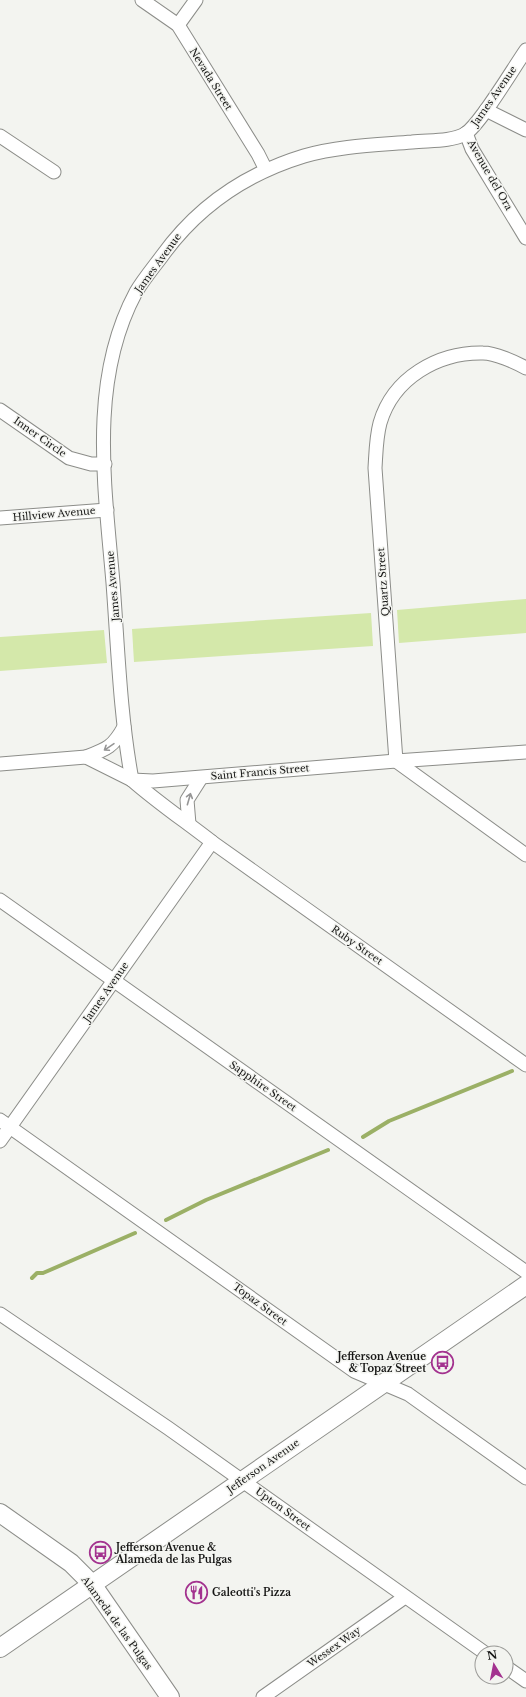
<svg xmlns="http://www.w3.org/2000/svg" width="526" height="1697" viewBox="0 0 526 1697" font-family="'Libre Baskerville',serif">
<rect width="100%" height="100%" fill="#f3f4f0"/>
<!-- green -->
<g fill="#d4e8aa">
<polygon points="526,599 526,633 399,643 397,610"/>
<polygon points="371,613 373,646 134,662 132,629"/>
<polygon points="104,630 107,663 0,671 0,637"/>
</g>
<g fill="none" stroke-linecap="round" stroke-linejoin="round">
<!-- stream -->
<g stroke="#9bb066" stroke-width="4">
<polyline points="363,1137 389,1121 512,1071"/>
<polyline points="166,1220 206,1200 328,1150"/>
<polyline points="32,1278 37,1273 43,1273 135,1233"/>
</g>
<defs>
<g id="minor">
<polyline points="142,0 178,25 258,154 266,170"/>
<polyline points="178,25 196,0"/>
<polyline points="486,110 526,130"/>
<polyline points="466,133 472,149 526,238"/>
<polyline points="0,136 54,172"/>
<path d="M526,368C515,362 495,353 483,353C438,352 393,378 380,423C376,438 376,453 375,468L396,761L526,855"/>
<polyline points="0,410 69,458 91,464 105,464"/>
<polyline points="0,518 107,510"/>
<path d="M86,757C107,749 113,747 124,727"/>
<polyline points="0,764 86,757 132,780 153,781 396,761 526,752"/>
<path d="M132,780C120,715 118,649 113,583C105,487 88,381 136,292C143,280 153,268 162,256C198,206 245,174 304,156C339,146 376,145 412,142C429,140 450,142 465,134C480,125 514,67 526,50"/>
<path d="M132,780C157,802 185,821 212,842L526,1065"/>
<polyline points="189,824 187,800 201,778"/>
<polyline points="0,900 526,1272"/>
<polyline points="0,1120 354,1371 408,1394 526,1478"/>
<polyline points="0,1141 212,842"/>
<polyline points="0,1314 168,1428 485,1653"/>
<polyline points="506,1667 526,1681"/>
<polyline points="263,1697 405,1597"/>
</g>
<g id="secondary">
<polyline points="0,1513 71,1563 92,1584 170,1697"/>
<polyline points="0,1648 526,1285"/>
</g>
</defs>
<!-- minor casing -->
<use href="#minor" stroke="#8c8d89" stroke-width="15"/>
<!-- secondary casing -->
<use href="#secondary" stroke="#8c8d89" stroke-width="20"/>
<!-- minor -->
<use href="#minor" stroke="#fff" stroke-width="13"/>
<!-- secondary -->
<use href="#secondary" stroke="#fff" stroke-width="18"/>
</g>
<!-- one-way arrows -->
<defs><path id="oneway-shaft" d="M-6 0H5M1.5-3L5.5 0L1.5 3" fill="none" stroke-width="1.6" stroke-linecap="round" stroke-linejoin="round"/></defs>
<g stroke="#969696">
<use href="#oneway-shaft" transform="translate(109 747) rotate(146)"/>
<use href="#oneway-shaft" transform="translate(189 799) rotate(-74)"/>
</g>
<!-- icons -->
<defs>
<symbol id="bus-ring" viewBox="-11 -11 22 22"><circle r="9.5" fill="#f3f4f0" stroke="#a3328f" stroke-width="1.5"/><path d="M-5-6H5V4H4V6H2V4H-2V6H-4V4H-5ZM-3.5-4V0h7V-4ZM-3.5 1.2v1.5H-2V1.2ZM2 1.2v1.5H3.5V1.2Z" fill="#a3328f"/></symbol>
<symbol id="restaurant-ring" viewBox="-11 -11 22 22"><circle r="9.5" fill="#f3f4f0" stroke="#a3328f" stroke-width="1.5"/><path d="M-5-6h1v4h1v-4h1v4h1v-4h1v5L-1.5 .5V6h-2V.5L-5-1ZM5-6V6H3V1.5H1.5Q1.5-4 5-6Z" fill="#a3328f"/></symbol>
</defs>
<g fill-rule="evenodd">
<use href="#bus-ring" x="430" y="1350" width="25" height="25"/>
<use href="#bus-ring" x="88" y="1540" width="25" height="25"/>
<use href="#restaurant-ring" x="184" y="1580" width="25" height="25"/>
</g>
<g text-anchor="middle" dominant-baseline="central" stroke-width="3" stroke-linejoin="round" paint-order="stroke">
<!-- street labels -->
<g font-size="10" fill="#161615" stroke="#f3f4f0">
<text transform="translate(211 79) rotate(58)">Nevada Street</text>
<text transform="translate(494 96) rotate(-55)">James Avenue</text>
<text transform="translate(490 175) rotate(60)">Avenue del Ora</text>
<text transform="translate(158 263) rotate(-54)">James Avenue</text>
<text transform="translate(40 437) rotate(35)">Inner Circle</text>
<text transform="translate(54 514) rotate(-5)">Hillview Avenue</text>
<text transform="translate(383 582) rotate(-94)">Quartz Street</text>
<text transform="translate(113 586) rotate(-95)">James Avenue</text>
<text transform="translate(260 772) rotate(-5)">Saint Francis Street</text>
<text transform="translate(357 945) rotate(35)">Ruby Street</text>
<text transform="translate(106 992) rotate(-55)">James Avenue</text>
<text transform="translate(263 1086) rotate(35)">Sapphire Street</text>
<text transform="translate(260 1304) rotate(36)">Topaz Street</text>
<text transform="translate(263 1466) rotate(-35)">Jefferson Avenue</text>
<text transform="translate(283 1509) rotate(36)">Upton Street</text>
<text transform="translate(117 1623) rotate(54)">Alameda de las Pulgas</text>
<text transform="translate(334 1647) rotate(-35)">Wessex Way</text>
</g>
<!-- poi labels -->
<g font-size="10" font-weight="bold" fill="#161615" stroke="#f3f4f0" text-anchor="start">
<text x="426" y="1356" text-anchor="end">Jefferson Avenue<tspan x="426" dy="12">&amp; Topaz Street</tspan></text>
<text x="116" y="1547">Jefferson Avenue &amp;<tspan x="116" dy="12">Alameda de las Pulgas</tspan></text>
<text x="212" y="1592">Galeotti's Pizza</text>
</g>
</g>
<!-- north arrow -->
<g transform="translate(494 1665) rotate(350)"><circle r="19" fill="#f3f4f0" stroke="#9b9b98"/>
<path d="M0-3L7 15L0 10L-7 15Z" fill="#a3328f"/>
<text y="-6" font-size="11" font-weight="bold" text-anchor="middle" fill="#161615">N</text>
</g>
</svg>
